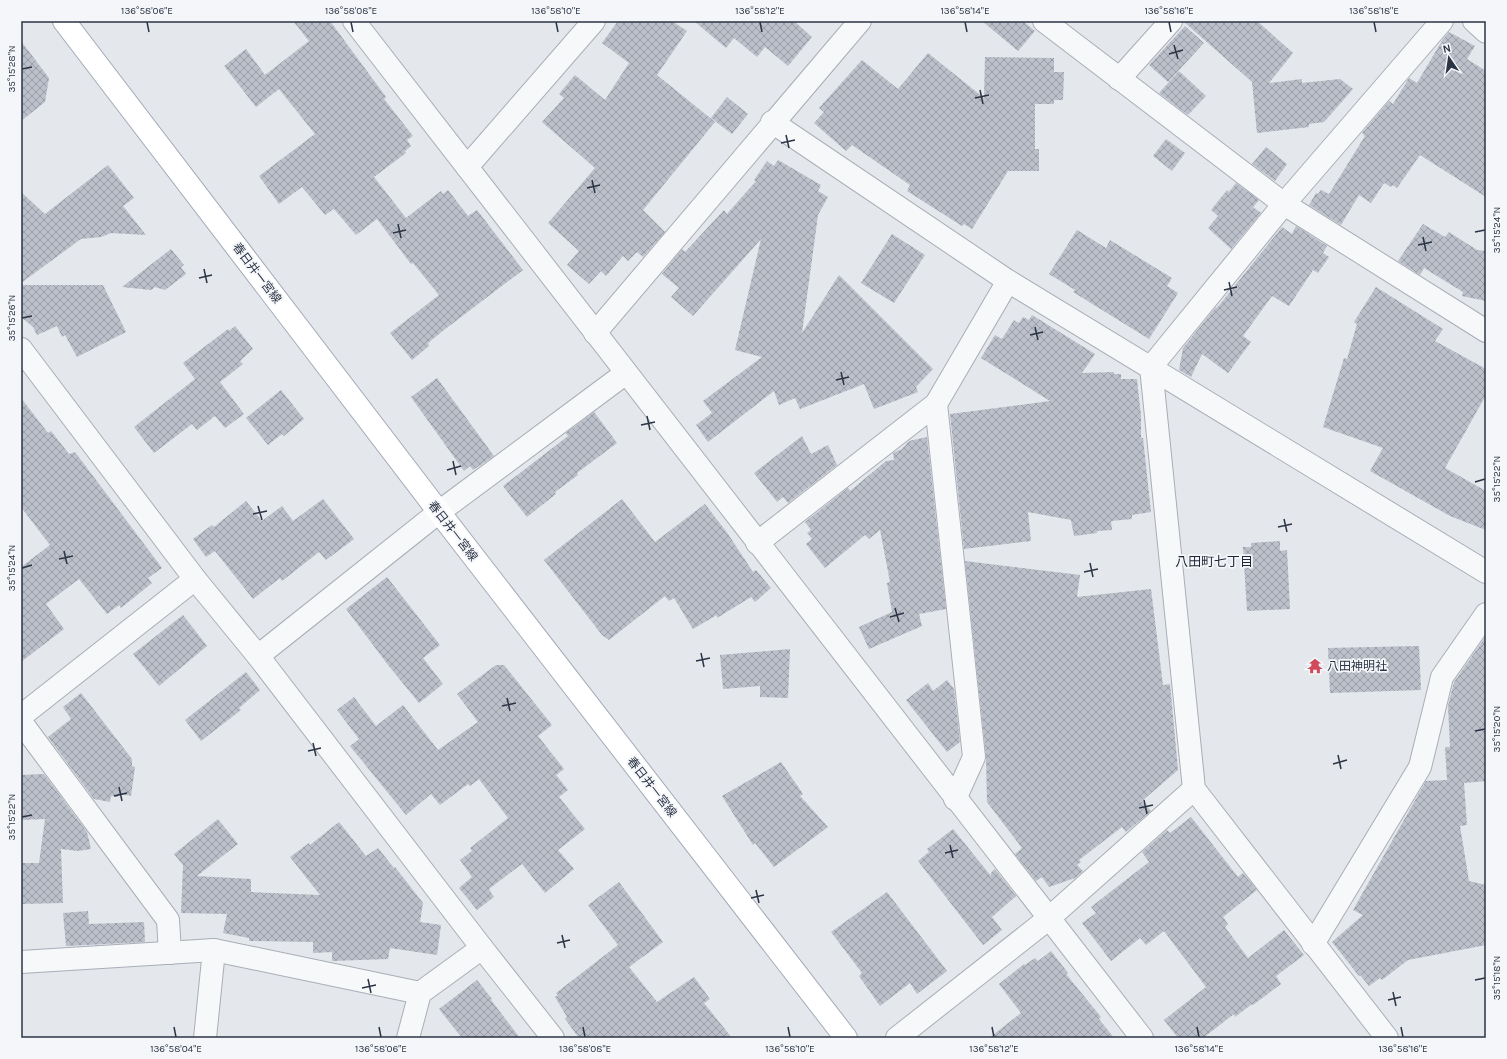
<svg xmlns="http://www.w3.org/2000/svg" width="1507" height="1059" viewBox="0 0 1507 1059" font-family="Karla,'Noto Sans JP',sans-serif">
<defs>
<pattern id="building-cross-hatch" width="8" height="8" patternUnits="userSpaceOnUse"><rect width="8" height="8" fill="#bbc0ca"/><path d="M0 0l8 8M0 8l8-8" fill="none" stroke="#989da6"/></pattern>
</defs>
<rect width="100%" height="100%" fill="#e4e7ec"/>
<!-- building -->
<g fill="url(#building-cross-hatch)">
<polygon points="293,21 330,21 386,97 384,99 413,136 407,140 411,146 405,151 406,153 374,177 406,218 441,191 443,194 448,190 468,216 477,210 523,270 444,330 428,343 429,346 412,360 390,333 439,295 413,263 411,264 377,219 356,235 334,209 325,215 302,187 279,204 259,176 315,134 279,89 256,107 224,66 246,49 265,75 309,41"/>
<polygon points="618,21 672,21 687,31 657,75 715,122 643,210 665,232 643,257 637,252 628,261 623,256 606,276 601,271 589,284 567,265 579,251 548,223 595,168 542,122 564,98 559,94 575,75 605,100 629,63 602,43"/>
<polygon points="694,21 794,21 812,37 788,66 765,47 757,57 734,38 726,48"/>
<polygon points="982,21 1023,21 1035,31 1018,51"/>
<polygon points="1183,21 1257,21 1293,53 1269,83 1302,79 1302,83 1340,79 1353,89 1324,122 1309,124 1309,127 1257,133 1252,82"/>
<polygon points="1185,26 1204,43 1168,82 1149,65"/>
<polygon points="1449,32 1475,46 1467,59 1486,71 1486,197 1420,155 1397,188 1393,185 1391,187 1384,183 1371,203 1359,195 1341,225 1309,205 1316,193 1318,194 1321,190 1329,194 1365,136 1362,133 1389,101 1393,104 1409,78 1417,83 1443,39"/>
<polygon points="21,41 49,78 45,102 21,121"/>
<polygon points="928,53 984,98 985,57 1054,58 1054,72 1064,72 1063,100 1054,100 1054,104 1035,104 1035,149 1039,149 1039,171 1008,171 972,229 964,224 962,226 907,191 910,185 852,145 846,151 814,123 824,112 819,108 862,60 898,89"/>
<polygon points="1179,71 1206,96 1188,115 1159,93"/>
<polygon points="727,97 748,114 732,134 711,118"/>
<polygon points="1166,139 1185,153 1172,171 1153,156"/>
<polygon points="1266,147 1287,164 1275,181 1252,164"/>
<polygon points="778,160 821,185 818,191 828,197 818,215 802,333 839,275 933,369 916,387 918,392 874,409 864,384 800,409 795,398 779,405 774,391 708,442 696,425 712,413 703,401 762,357 735,350 761,239 693,316 671,297 679,288 662,274 682,249 685,252 724,210 727,214 756,181 754,180 767,161 774,166"/>
<polygon points="108,165 134,198 123,206 146,235 111,233 101,237 81,239 21,283 21,192 45,214"/>
<polygon points="1236,183 1259,200 1253,207 1261,213 1231,249 1208,228 1218,216 1211,210 1227,190 1229,192"/>
<polygon points="1423,224 1445,237 1449,232 1477,250 1486,251 1486,301 1462,296 1463,292 1424,268 1420,275 1398,261"/>
<polygon points="1296,226 1327,246 1323,253 1329,257 1318,273 1313,270 1289,306 1272,296 1243,336 1251,342 1228,373 1202,354 1191,377 1179,370 1183,348 1216,307 1217,308 1282,227 1292,234"/>
<polygon points="1077,230 1106,248 1110,240 1172,278 1167,286 1178,293 1149,339 1073,292 1075,290 1049,274"/>
<polygon points="892,234 925,255 894,303 861,283"/>
<polygon points="171,249 184,265 181,267 186,274 165,290 155,287 151,290 122,287"/>
<polygon points="21,285 103,285 126,332 77,357 65,335 62,337 57,326 37,335 33,327 21,317"/>
<polygon points="1376,287 1443,329 1435,341 1486,369 1486,395 1445,468 1486,491 1486,530 1450,516 1370,471 1383,448 1323,427 1344,358 1347,359 1357,324 1354,322"/>
<polygon points="1032,315 1095,354 1082,373 1114,372 1114,374 1121,374 1121,379 1137,379 1141,416 1141,438 1143,438 1151,512 1132,515 1132,519 1111,521 1112,530 1097,531 1097,533 1074,536 1071,520 1028,512 1031,541 964,549 950,414 1050,401 981,358 995,335 1002,339 1014,320 1019,323 1023,317 1029,320"/>
<polygon points="235,326 253,349 240,361 243,364 220,382 244,414 225,428 215,416 197,430 192,424 154,453 134,427 195,379 183,363 228,329 229,331"/>
<polygon points="437,378 494,456 473,470 470,466 464,471 411,397"/>
<polygon points="281,390 304,419 284,436 282,434 268,445 246,418"/>
<polygon points="21,398 48,433 51,431 69,454 75,452 162,568 148,578 152,583 121,608 119,605 107,614 79,579 46,604 64,629 21,662 21,567 50,545 21,507"/>
<polygon points="594,412 617,443 577,473 578,475 555,492 556,494 527,517 503,486 568,436 566,433"/>
<polygon points="802,436 811,454 828,445 837,465 788,503 783,497 777,502 754,473"/>
<polygon points="927,437 946,609 919,614 922,626 869,649 859,627 892,612 887,583 890,582 880,530 869,539 865,535 825,568 806,544 812,539 807,533 811,530 805,522 848,488 850,491 886,461 894,460 893,453 902,449 909,441"/>
<polygon points="323,499 354,539 326,560 319,552 282,581 280,578 253,599 215,551 206,557 193,539 212,525 214,527 246,501 262,521 282,506 293,521"/>
<polygon points="622,499 655,542 705,504 728,534 753,572 756,570 771,588 755,602 751,597 717,618 717,615 693,629 674,598 669,601 665,596 609,640 602,635 544,560"/>
<polygon points="1280,541 1280,551 1287,550 1290,609 1247,611 1243,547 1251,547 1251,543"/>
<polygon points="965,561 1080,575 1077,597 1151,589 1163,685 1170,684 1178,770 1142,801 1151,811 1126,832 1122,827 1079,860 1081,862 1077,865 1083,871 1075,878 1049,887 1042,877 1036,881 1015,854 1022,848 987,802 986,756"/>
<polygon points="387,577 440,645 423,658 443,684 419,703 388,665 346,609"/>
<polygon points="183,615 207,646 159,686 133,654"/>
<polygon points="1486,636 1486,781 1464,783 1467,825 1460,826 1469,881 1486,885 1486,945 1408,960 1382,980 1380,978 1369,986 1360,975 1359,976 1332,942 1363,915 1353,910 1426,781 1447,780 1445,747 1450,747 1448,706 1454,682"/>
<polygon points="1419,646 1421,690 1330,693 1328,648"/>
<polygon points="790,649 788,698 760,697 760,686 723,689 720,655"/>
<polygon points="496,665 504,665 552,725 538,736 564,769 556,775 568,790 559,797 585,829 558,850 574,869 545,893 522,864 489,889 494,897 477,910 459,888 472,877 460,860 472,851 470,848 508,818 479,779 470,786 468,784 440,805 431,794 406,815 350,746 359,739 337,710 354,697 376,726 403,705 438,750 478,722 457,694"/>
<polygon points="246,672 260,690 239,708 241,710 201,741 185,720"/>
<polygon points="947,680 954,689 960,742 947,752 906,700 928,683 933,691"/>
<polygon points="81,693 132,759 132,766 135,767 131,796 119,794 118,797 111,796 110,802 94,799 48,737 71,719 63,707"/>
<polygon points="781,762 803,794 800,796 828,827 774,867 755,843 753,845 722,796"/>
<polygon points="44,774 87,832 91,849 78,851 61,849 63,903 21,904 21,863 39,863 45,819 21,820 21,775"/>
<polygon points="1191,817 1238,877 1243,873 1257,890 1223,917 1228,924 1225,927 1248,958 1284,930 1304,955 1276,976 1281,984 1253,1005 1252,1004 1235,1017 1234,1014 1203,1038 1178,1038 1164,1020 1206,987 1164,931 1146,945 1140,938 1111,961 1082,923 1096,913 1091,907 1149,862 1142,852 1167,830 1170,833"/>
<polygon points="218,819 238,844 197,876 251,879 251,892 320,895 290,857 309,843 310,845 339,822 366,856 378,848 394,868 395,867 423,903 420,922 441,925 437,955 390,948 388,959 332,961 332,952 313,953 313,942 249,941 249,938 223,933 227,914 181,913 183,865 174,854"/>
<polygon points="953,829 991,876 991,873 995,869 1016,896 992,917 1002,930 983,945 918,861 929,852 927,849"/>
<polygon points="619,882 663,942 629,967 657,1002 694,977 710,999 704,1003 732,1038 579,1038 565,1019 567,1017 555,997 558,995 556,993 618,945 588,905"/>
<polygon points="887,892 947,971 917,994 910,983 880,1006 859,976 862,973 831,932"/>
<polygon points="88,911 89,924 144,922 145,942 66,946 63,913"/>
<polygon points="1051,951 1068,973 1066,974 1101,1017 1099,1019 1114,1038 989,1038 1021,1013 999,984 1024,964 1025,965 1035,958 1038,961"/>
<polygon points="477,980 492,999 491,1000 520,1038 462,1038 439,1009"/>
</g>
<g fill="none" stroke-linecap="round" stroke-linejoin="round">
<defs>
<g id="minor">
<polyline points="354,21 1142,1038"/>
<polyline points="1044,21 1284,204 1486,331"/>
<polyline points="1474,21 1486,32"/>
<polyline points="1119,79 1171,21"/>
<polyline points="772,122 1008,281 1486,572"/>
<polyline points="467,167 594,21"/>
<polyline points="595,333 860,21"/>
<polyline points="21,349 195,579 258,656 482,948 553,1038"/>
<polyline points="936,404 974,757 955,799"/>
<polyline points="757,543 936,404 1008,281"/>
<polyline points="258,656 439,512 626,373"/>
<polyline points="21,716 195,579"/>
<polyline points="21,722 168,920 170,953"/>
<polyline points="1313,944 1420,767 1442,677 1486,614"/>
<polyline points="21,962 214,950 420,993"/>
<polyline points="205,1038 214,950"/>
<polyline points="408,1038 420,993 482,948"/>
<polyline points="897,1038 1048,919 1194,789"/>
<polyline points="1387,1038 1194,789 1151,367 1284,204 1442,21"/>
</g>
<polyline id="major" points="64,21 439,512 846,1038"/>
</defs>
<!-- minor casing -->
<use href="#minor" stroke="#a9aeb7" stroke-width="24"/>
<!-- major casing -->
<use href="#major" stroke="#a3abb8" stroke-width="24"/>
<!-- minor -->
<use href="#minor" stroke="#f7f8fa" stroke-width="22"/>
<!-- major -->
<use href="#major" stroke="#fff" stroke-width="22"/>
</g>
<!-- ticks -->
<path fill="none" stroke="#2b3445" stroke-width="1.5" d="M147,22L149,32M351,22L353,32M556,22L558,32M760,22L762,32M965,22L967,32M1169,22L1171,32M1374,22L1376,32M1174,45L1178,59M1169,54L1183,50M22,69L32,67M980,90L983,104M975,98L989,95M786,135L789,148M781,143L795,140M592,180L595,193M587,188L600,185M398,224L401,238M1475,232L1485,230M393,233L406,230M1423,237L1426,251M1418,245L1432,242M204,269L207,283M199,278L212,275M1229,282L1232,296M1224,290L1237,287M22,318L32,316M1035,327L1038,340M1030,335L1043,332M841,372L844,385M836,380L849,377M647,416L650,430M641,425L655,422M453,461L456,475M447,470L461,466M1475,482L1485,479M258,506L262,520M253,514L267,511M1284,519L1287,532M1278,527L1292,524M64,551L67,564M59,559L73,556M1090,563L1093,577M22,568L32,565M1084,572L1098,569M895,608L899,622M890,617L904,613M701,653L704,667M696,661L710,658M507,698L510,711M502,706L516,703M1475,731L1485,729M313,743L316,756M308,751L321,748M1338,755L1341,769M1333,764L1347,760M119,787L122,801M114,796L127,793M1144,800L1147,814M1139,808L1153,805M22,817L32,815M950,845L953,858M945,853L958,850M756,890L759,903M751,898L764,895M562,935L565,948M557,943L570,940M368,979L371,993M1475,980L1485,978M362,988L376,985M1393,992L1396,1006M1388,1000L1401,997M174,1027L176,1037M379,1027L381,1037M583,1027L585,1037M788,1027L790,1037M992,1027L994,1037M1197,1027L1199,1037M1401,1027L1403,1037"/>
<!-- icons -->
<defs>
<symbol id="temple-bare" viewBox="-9 -9 18 18"><path d="M0-6L5-2H3V0L6.5 2.5H4V6H1.5V3h-3V6H-4V2.5H-6.5L-3 0V-2H-5Z" fill="#d1495b" stroke="#f4f6f9" stroke-width="2.5" paint-order="stroke"/></symbol>
</defs>
<g fill-rule="evenodd">
<use href="#temple-bare" x="1304" y="655" width="22" height="22"/>
</g>
<g text-anchor="middle" dominant-baseline="central" stroke-width="3.5" stroke-linejoin="round" paint-order="stroke">
<!-- street labels -->
<g font-size="12" fill="#2b3445" stroke="#f4f6f9">
<text transform="translate(257 273) rotate(53)">春日井一宮線</text>
<text transform="translate(453 531) rotate(52)">春日井一宮線</text>
<text transform="translate(652 787) rotate(52)">春日井一宮線</text>
</g>
<!-- poi labels -->
<g font-size="12" fill="#2b3445" stroke="#f4f6f9" text-anchor="start">
<text x="1327" y="666">八田神明社</text>
</g>
<!-- neighbourhood labels -->
<g font-size="13" fill="#1d2536" stroke="#f4f6f9">
<text x="1214" y="561">八田町七丁目</text>
</g>
</g>
<!-- border -->
<rect width="1507" height="1059" fill="none" stroke="#f4f6f9" stroke-width="44"/>
<!-- north arrow -->
<g transform="translate(1449 58) rotate(347)" stroke="#f4f6f9" stroke-width="3" paint-order="stroke">
<path d="M0-3L7 15L0 10L-7 15Z" fill="#2b3445"/>
<text y="-6" font-size="11" font-weight="bold" text-anchor="middle" fill="#2b3445">N</text>
</g>
<rect x="22" y="22" width="1463" height="1015" fill="none" stroke="#2b3445" stroke-width="1.5"/>
<g font-size="10" text-anchor="middle" fill="#2b3445">
<text x="147" y="14">136°58'06"E</text>
<text x="351" y="14">136°58'08"E</text>
<text x="556" y="14">136°58'10"E</text>
<text x="760" y="14">136°58'12"E</text>
<text x="965" y="14">136°58'14"E</text>
<text x="1169" y="14">136°58'16"E</text>
<text x="1374" y="14">136°58'18"E</text>
<text transform="translate(11 69) rotate(-90)" y="4">35°15'28"N</text>
<text transform="translate(1496 230) rotate(-90)" y="4">35°15'24"N</text>
<text transform="translate(11 318) rotate(-90)" y="4">35°15'26"N</text>
<text transform="translate(1496 479) rotate(-90)" y="4">35°15'22"N</text>
<text transform="translate(11 568) rotate(-90)" y="4">35°15'24"N</text>
<text transform="translate(1496 729) rotate(-90)" y="4">35°15'20"N</text>
<text transform="translate(11 817) rotate(-90)" y="4">35°15'22"N</text>
<text transform="translate(1496 978) rotate(-90)" y="4">35°15'18"N</text>
<text x="176" y="1052">136°58'04"E</text>
<text x="381" y="1052">136°58'06"E</text>
<text x="585" y="1052">136°58'08"E</text>
<text x="790" y="1052">136°58'10"E</text>
<text x="994" y="1052">136°58'12"E</text>
<text x="1199" y="1052">136°58'14"E</text>
<text x="1403" y="1052">136°58'16"E</text>
</g>
</svg>
